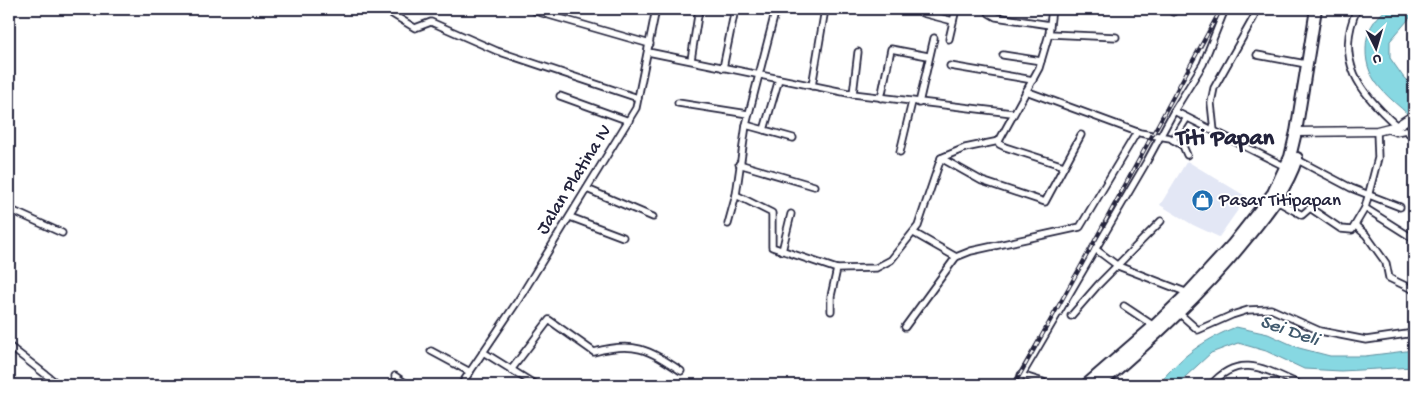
<svg xmlns="http://www.w3.org/2000/svg" width="1423" height="394" viewBox="0 0 1423 394" font-family="'Gochi Hand',sans-serif">
<rect width="100%" height="100%" fill="#fff"/>
<filter id="ink" filterUnits="userSpaceOnUse"><feTurbulence type="fractalNoise" baseFrequency=".02" numOctaves="2"/><feDisplacementMap in="SourceGraphic" scale="10" xChannelSelector="R" yChannelSelector="G"/><feConvolveMatrix kernelMatrix="1 2 1 2 8 2 1 2 1" color-interpolation-filters="sRGB"/></filter>
<g filter="url(#ink)">
<!-- built -->
<polygon fill="#e3e7f5" points="1187,161 1247,197 1219,237 1193,225 1160,205"/>
<!-- water -->
<g fill="#87d8e2" stroke="#5f8f9f">
<path d="M1387,9H1414V13L1390,41V58L1404,78L1414,86V120C1392,98 1365,84 1366,49C1366,31 1373,20 1387,9Z"/>
<path d="M1236,327L1268,334L1299,348L1330,356H1365L1414,350V367L1341,371L1304,369L1266,351L1238,343L1211,353L1185,377L1179,385H1158C1180,357 1203,340 1236,327Z"/>
</g>
<g fill="none" stroke-linecap="round" stroke-linejoin="round">
<defs>
<g id="street">
<polyline points="384,9 415,28 431,22 497,51 638,98"/>
<polyline points="776,9 746,125 736,195 772,213 772,247 837,269"/>
<polyline points="989,9 989,13 996,17 1050,25"/>
<polyline points="1225,9 1203,64 1174,111 1286,167"/>
<path d="M1357,9C1334,60 1360,93 1397,126"/>
<polyline points="535,11 650,44"/>
<polyline points="1173,12 1175,9"/>
<polyline points="922,13 953,21"/>
<polyline points="1049,34 1116,37"/>
<polyline points="949,39 956,9"/>
<polyline points="648,52 853,94 1012,113"/>
<polyline points="1003,55 1041,61"/>
<polyline points="1257,55 1306,64"/>
<polyline points="691,60 699,9"/>
<polyline points="950,66 1033,80"/>
<polyline points="723,68 735,9"/>
<polyline points="812,86 825,9"/>
<polyline points="1026,91 1140,133 1170,138 1183,146 1187,155"/>
<polyline points="853,94 858,52"/>
<polyline points="560,96 629,121"/>
<polyline points="881,98 891,49 928,56"/>
<polyline points="678,103 748,114"/>
<polyline points="919,103 934,38"/>
<polyline points="746,125 793,138"/>
<polyline points="1386,129 1396,132 1406,130 1414,139"/>
<polyline points="764,130 779,79"/>
<polyline points="1214,131 1211,103 1214,88 1254,17"/>
<polyline points="1173,140 1187,118"/>
<polyline points="999,141 965,148 941,158 982,181 1045,202 1081,135"/>
<polyline points="999,141 1039,68 1049,34 1052,9"/>
<polyline points="999,141 999,144 1005,147 1064,166"/>
<polyline points="900,152 912,102"/>
<polyline points="1296,159 1351,188 1400,207"/>
<polyline points="739,164 814,186"/>
<polyline points="587,189 653,217"/>
<polyline points="1277,201 1302,215 1310,208 1341,229 1352,230 1365,208 1378,158 1377,131"/>
<polyline points="1365,208 1414,239"/>
<polyline points="9,209 62,233"/>
<polyline points="570,217 623,237"/>
<polyline points="728,224 736,195"/>
<polyline points="1356,226 1366,235 1386,263 1389,278 1414,290"/>
<polyline points="914,233 956,257"/>
<polyline points="1094,248 1118,266 1188,293"/>
<polyline points="782,251 791,214"/>
<polyline points="1124,306 1154,326"/>
<polyline points="831,311 831,296 837,269 876,268 891,260 918,226 941,158"/>
<polyline points="1180,314 1198,330 1232,315 1248,310 1271,309 1320,331 1366,340 1414,333"/>
<polyline points="1071,316 1098,285 1161,221"/>
<polyline points="905,327 956,257 971,251 1080,227 1137,132"/>
<polyline points="9,346 59,385"/>
<polyline points="431,351 470,372"/>
<polyline points="483,352 536,385"/>
<path d="M511,370L549,320L594,352C634,341 648,349 681,371"/>
<polyline points="1021,375 1043,382"/>
<polyline points="395,376 408,385"/>
<polyline points="9,382 13,385"/>
<polyline points="461,385 519,299 636,108 656,9"/>
<polyline points="1016,385 1147,161 1174,111"/>
<path d="M1211,385C1240,351 1268,371 1301,385"/>
</g>
<polyline id="secondary" points="1296,132 1377,131 1397,126 1414,115"/>
<g id="highway">
<polyline points="1086,385 1154,326 1188,293 1232,245 1273,193 1290,157 1296,132 1316,9"/>
<path d="M1099,385C1152,339 1203,293 1247,238C1268,212 1287,189 1297,158"/>
</g>
</defs>
<!-- street casing -->
<use href="#street" stroke="#22223b" stroke-width="9"/>
<!-- secondary casing -->
<use href="#secondary" stroke="#22223b" stroke-width="11"/>
<!-- highway casing -->
<use href="#highway" stroke="#22223b" stroke-width="14"/>
<!-- street -->
<use href="#street" stroke="#fff" stroke-width="5.5"/>
<!-- secondary -->
<use href="#secondary" stroke="#fff" stroke-width="8"/>
<!-- highway -->
<use href="#highway" stroke="#fff" stroke-width="10"/>
<defs>
<polyline id="rail" points="1014,385 1082,264 1221,9"/>
</defs>
<!-- rail casing -->
<use href="#rail" stroke="#22223b" stroke-width="4"/>
<!-- rail -->
<use href="#rail" stroke="#fff" stroke-width="2" stroke-dasharray="5.5" stroke-linecap="butt"/>
</g>
</g>
<!-- icons -->
<defs>
<symbol id="shop-disc" viewBox="-11 -11 22 22"><circle r="9.5" fill="#1f6fb2" stroke="#fff"/><path d="M-5-2.5h2.3a2.7 3.5 0 0 1 5.4 0H5L5.5 6h-11ZM-1.5-2.5h3a1.5 2.3 0 0 0-3 0Z" fill="#fff"/></symbol>
</defs>
<g fill-rule="evenodd">
<use href="#shop-disc" x="1190" y="188" width="25" height="25"/>
</g>
<g text-anchor="middle" dominant-baseline="central" stroke-width="4" stroke-linejoin="round" paint-order="stroke">
<!-- street labels -->
<g font-size="19" fill="#22223b" stroke="#fff">
<text transform="translate(575 180) rotate(-58)">Jalan Platina IV</text>
</g>
<!-- poi labels -->
<g font-size="19" fill="#22223b" stroke="#fff" text-anchor="start">
<text x="1219" y="201">Pasar Titipapan</text>
</g>
<!-- water labels -->
<g font-size="20" font-style="italic" fill="#40596d" stroke="#fff">
<text transform="translate(1289 332) rotate(19)">Sei Deli</text>
</g>
<!-- district labels -->
<g font-size="24" font-weight="bold" fill="#22223b" stroke="#fff">
<text x="1225" y="139">Titi Papan</text>
</g>
</g>
<!-- margin -->
<rect width="1423" height="394" fill="none" stroke="#fff" stroke-width="30"/>
<rect x="15" y="15" width="1393" height="364" fill="none" stroke="#22223b" stroke-width="2" filter="url(#ink)"/>
<!-- north arrow -->
<g transform="translate(1376 48) rotate(175)" stroke="#ffffff" stroke-width="4" paint-order="stroke">
<path d="M0-4L9 19L0 12L-9 19Z" fill="#22223b"/>
<text y="-8" font-size="14" font-weight="bold" text-anchor="middle" fill="#22223b">U</text>
</g>
</svg>
